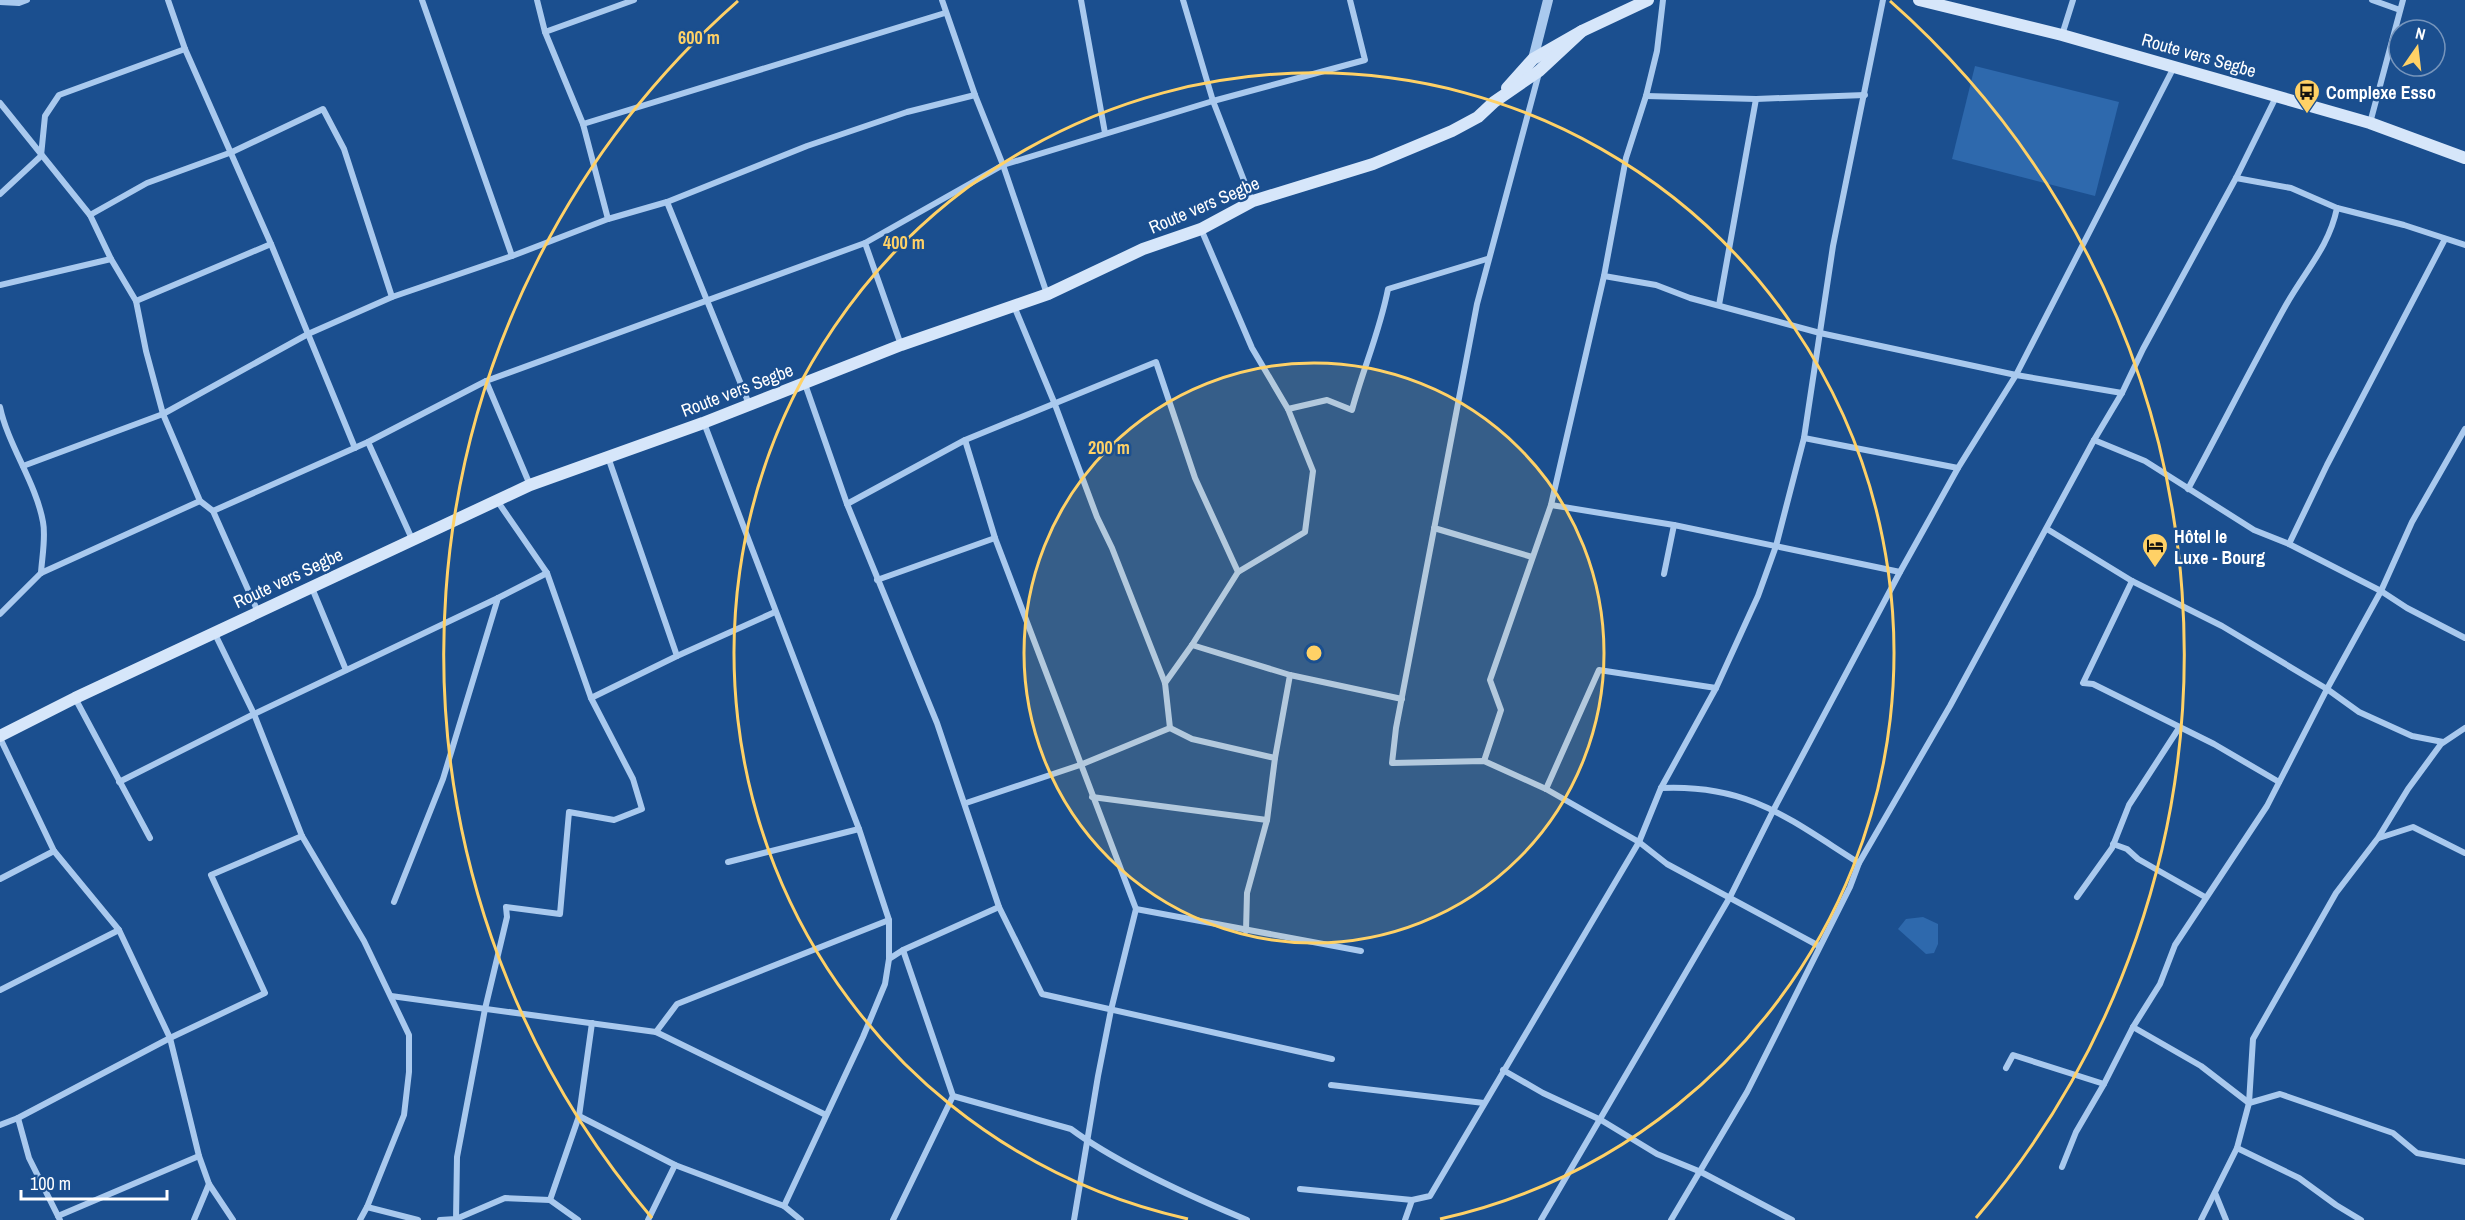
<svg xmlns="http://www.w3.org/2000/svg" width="2465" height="1220" viewBox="0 0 2465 1220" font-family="'Archivo Narrow',sans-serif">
<rect width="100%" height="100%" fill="#1b4f8f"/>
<!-- green -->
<g fill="#2e69ad">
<polygon points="1975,66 2119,102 2095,196 1952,159"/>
<polygon points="1923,917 1938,924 1938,944 1934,953 1926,954 1898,929 1906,919"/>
</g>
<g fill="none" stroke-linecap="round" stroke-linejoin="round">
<!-- minor -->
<g stroke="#a9c9ee" stroke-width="6">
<polyline points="168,0 185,49 271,244 355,448"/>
<polyline points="422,0 512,256"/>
<polyline points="537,0 545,32 583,124 608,219"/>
<polyline points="942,0 975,95 1003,165 1047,294"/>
<polyline points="1081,0 1105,133"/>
<polyline points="1183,0 1213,101 1252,201"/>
<polyline points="2372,0 2400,10"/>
<polyline points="0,2 19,3 27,0"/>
<polyline points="545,32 634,0"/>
<polyline points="2062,35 2073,0"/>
<polyline points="1539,73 1477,304 1396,728 1392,763 1484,761 1546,789 1639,842 1667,864 1819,946"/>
<polyline points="1646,96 1756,99 1865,95"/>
<polyline points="0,103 90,215 111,259 136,301 146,351 163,414 200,501 213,511 258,612"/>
<polyline points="2370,123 2403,0"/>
<polyline points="583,124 945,13"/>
<polyline points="0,194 41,156 45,116 59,95 185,49"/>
<polyline points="667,202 749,404"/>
<polyline points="2337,208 2404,225 2465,245"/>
<polyline points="90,215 147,183 232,152 323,109 344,149 392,297"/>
<polyline points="1201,229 1252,348 1288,409"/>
<polyline points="865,243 901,345"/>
<polyline points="1604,276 1656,285 1690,298 1820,333 2016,375 2122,393"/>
<polyline points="0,285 111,259"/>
<polyline points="136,301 271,244"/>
<polyline points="1719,305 1756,99"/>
<polyline points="1014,306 1054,402 1097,517 1112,548 1165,683 1170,728"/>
<polyline points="486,381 530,485"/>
<polyline points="805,384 847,504 937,723 999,907 1042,994 1332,1059"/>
<path d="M0,407C8,445 36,483 43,522C46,537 42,557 41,573"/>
<polyline points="704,423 859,829 889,920"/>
<polyline points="1804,438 1958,468"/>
<polyline points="965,440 995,538 1136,909 1111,1010 1098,1076 1074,1220"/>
<polyline points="2094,440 2145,461 2254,530 2289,544 2381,591 2407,608 2465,638"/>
<polyline points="368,442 412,539"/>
<polyline points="23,466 163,414 308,334 392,297 512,256 608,219 667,202 807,146 907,112 975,95"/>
<path d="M2188,489C2221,428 2252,366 2286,305C2305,271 2329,247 2337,208L2291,188L2236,178"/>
<polyline points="847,504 965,440 1156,362 1195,478 1238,572 1192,645 1165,683"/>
<polyline points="1551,505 1674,525 1900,572"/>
<polyline points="213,511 368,442 486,381 865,243 1003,165 1213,101 1365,60 1350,0"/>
<polyline points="1434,528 1532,557"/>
<polyline points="2047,529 2132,581 2222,626 2327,689 2359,712 2412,736 2443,742"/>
<polyline points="2289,544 2327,465 2445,239"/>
<path d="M1238,572L1305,532L1313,471L1288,409L1327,400L1352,410C1363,369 1380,331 1388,289L1487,259"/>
<polyline points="1664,574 1674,525"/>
<polyline points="877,580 995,538"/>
<polyline points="2132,581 2083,683 2093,684 2214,744 2279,782"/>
<polyline points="312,588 346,670"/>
<polyline points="0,614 41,573 200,501"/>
<polyline points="214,632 254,714 302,836 364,941 409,1035 409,1072 404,1115 367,1207"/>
<polyline points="1192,645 1290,675 1402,699"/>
<polyline points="677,656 775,612"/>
<polyline points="75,698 150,838"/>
<polyline points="591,698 677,656 608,457"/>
<polyline points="0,738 54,851 119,930 170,1038 199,1156 209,1184 233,1220"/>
<polyline points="1275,758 1290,675"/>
<polyline points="1484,761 1501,710 1490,680 1551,505 1604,276 1626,158 1646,96 1657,51 1663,0"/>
<polyline points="119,782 254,714 498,598"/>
<path d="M1661,788C1749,784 1789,819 1859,863"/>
<polyline points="1546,789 1599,670 1716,688"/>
<polyline points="1092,797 1267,820"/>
<polyline points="966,803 1080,765 1170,728 1192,739 1275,758 1267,820 1247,893 1246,931"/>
<polyline points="2379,838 2413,827 2465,853"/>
<polyline points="2113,844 2127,849 2138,859 2205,897"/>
<polyline points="728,862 859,829"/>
<polyline points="0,879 54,851"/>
<polyline points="2077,897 2112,848 2129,805 2179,728"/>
<polyline points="394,902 443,779 498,598 547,573"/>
<polyline points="1136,909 1361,951"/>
<path d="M903,950L953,1096L1071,1129C1118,1164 1192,1197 1247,1220"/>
<polyline points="0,990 119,930"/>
<polyline points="391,996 656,1032 826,1115"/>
<polyline points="2133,1027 2201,1066 2249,1103"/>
<polyline points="656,1032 677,1004 889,920 889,959"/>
<polyline points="2006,1068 2013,1055 2104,1084 2133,1027 2160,984 2175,945 2267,806 2327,689 2381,591 2412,522 2465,429"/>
<polyline points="1503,1070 1543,1093 1601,1120 1657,1154 1701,1172 1792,1220"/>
<polyline points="1331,1085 1484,1103"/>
<polyline points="2249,1103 2280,1094 2393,1133 2417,1153 2465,1162"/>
<polyline points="579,1116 675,1165 784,1206 801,1220"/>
<polyline points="18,1118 29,1158 60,1220"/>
<polyline points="0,1125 18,1118 170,1038 265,993 211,875 302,836"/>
<polyline points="2237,1148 2299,1178 2336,1205 2361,1220"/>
<polyline points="2062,1167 2076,1132 2104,1084"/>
<polyline points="1300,1189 1412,1200 1430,1196 1639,842 1661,788 1716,688 1758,596 1776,546 1804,438 1833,246 1883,0"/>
<polyline points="2215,1193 2226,1220"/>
<polyline points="550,1200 579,1116 592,1023"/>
<polyline points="784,1206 863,1037 885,984 889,959 903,950 999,907"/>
<polyline points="58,1216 199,1156"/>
<polyline points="194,1220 209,1184"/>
<polyline points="360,1220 367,1207 418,1220"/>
<polyline points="440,1220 456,1219 505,1198 550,1200 578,1220"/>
<polyline points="456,1220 457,1157 485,1009 507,917 506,907 560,914 569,812 614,820 642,809 633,779 591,698 547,573 498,502"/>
<polyline points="648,1220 675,1165"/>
<polyline points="893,1220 953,1096"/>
<polyline points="1405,1220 1412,1200"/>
<polyline points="1541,1220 1730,897 1774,809 1900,572 1958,468 2016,375 2174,67"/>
<polyline points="1671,1220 1747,1092 1850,887 1859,863 1950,706 2094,440 2122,393 2143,349 2236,178 2276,97"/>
<polyline points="2201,1220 2237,1148 2249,1103 2253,1039 2336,893 2378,838 2408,789 2441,744 2465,728"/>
</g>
<!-- tertiary -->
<polyline stroke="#a9c9ee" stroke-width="10" points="1533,59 1548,0"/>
<!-- secondary -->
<g stroke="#d6e6fa" stroke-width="12">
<polyline points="1919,0 2062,35 2370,123 2465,158"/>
<polyline points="1507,88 1533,59 1582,31 1648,0"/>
<polyline points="0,736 75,698 530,485 703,423 901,345 1048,294 1143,249 1201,229 1253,201 1373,164 1452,131 1478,117 1494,102 1539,71 1582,31"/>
</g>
</g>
<!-- distance rings -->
<circle cx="1314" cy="653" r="290" fill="#ffd166" fill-opacity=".12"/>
<g fill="none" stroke="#ffd166" stroke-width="3">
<circle cx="1314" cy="653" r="290"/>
<path d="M1188 1219A580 580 0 1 1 1440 1219"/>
<path d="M652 1218A870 870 0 0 1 738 1M1890 1A870 870 0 0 1 1976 1218"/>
</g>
<!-- icons -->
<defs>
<symbol id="bus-pin" viewBox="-11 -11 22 30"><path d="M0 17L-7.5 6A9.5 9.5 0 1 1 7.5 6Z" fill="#ffd166" stroke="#1b4f8f"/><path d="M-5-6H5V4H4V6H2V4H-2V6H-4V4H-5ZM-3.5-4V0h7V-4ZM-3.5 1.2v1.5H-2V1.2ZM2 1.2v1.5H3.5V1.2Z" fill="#111"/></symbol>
<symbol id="hotel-pin" viewBox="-11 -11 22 30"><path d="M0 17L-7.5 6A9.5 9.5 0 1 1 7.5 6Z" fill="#ffd166" stroke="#1b4f8f"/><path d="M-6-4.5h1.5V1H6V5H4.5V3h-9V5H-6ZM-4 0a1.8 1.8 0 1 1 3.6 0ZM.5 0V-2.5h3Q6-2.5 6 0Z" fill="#111"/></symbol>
</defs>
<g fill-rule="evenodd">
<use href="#bus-pin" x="2292" y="77" width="30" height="40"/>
<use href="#hotel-pin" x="2140" y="531" width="30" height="40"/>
</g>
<g text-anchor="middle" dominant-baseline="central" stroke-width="5" stroke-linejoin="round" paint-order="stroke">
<!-- street labels -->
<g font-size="18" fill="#fff" stroke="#1b4f8f">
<text transform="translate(2199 55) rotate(16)">Route vers Segbe</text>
<text transform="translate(1204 205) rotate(-23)">Route vers Segbe</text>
<text transform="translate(737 390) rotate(-21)">Route vers Segbe</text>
<text transform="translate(288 578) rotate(-25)">Route vers Segbe</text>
</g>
<!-- poi labels -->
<g font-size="18" font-weight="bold" fill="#fff" stroke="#1b4f8f" text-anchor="start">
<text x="2326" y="92">Complexe Esso</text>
<text x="2174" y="536">Hôtel le<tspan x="2174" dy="21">Luxe - Bourg</tspan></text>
</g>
</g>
<circle cx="1314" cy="653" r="9" fill="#ffd166" stroke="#1b4f8f" stroke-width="3"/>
<g font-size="18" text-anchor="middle" font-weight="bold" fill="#ffd166" stroke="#1b4f8f" stroke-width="5" stroke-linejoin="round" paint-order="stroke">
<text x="699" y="44">600 m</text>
<text x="904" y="249">400 m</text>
<text x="1109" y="454">200 m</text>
</g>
<!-- north arrow -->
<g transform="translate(2417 48) rotate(14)"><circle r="28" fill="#1b4f8f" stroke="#7695bc" stroke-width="1.5"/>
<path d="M0-4.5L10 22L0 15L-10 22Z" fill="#ffd166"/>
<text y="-9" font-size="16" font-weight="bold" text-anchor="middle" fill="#ffffff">N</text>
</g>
<!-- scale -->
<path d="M21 1190v9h146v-9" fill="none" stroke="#ffffff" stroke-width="3"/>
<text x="30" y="1190" font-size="18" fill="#ffffff" stroke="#1b4f8f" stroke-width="4.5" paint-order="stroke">100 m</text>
</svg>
